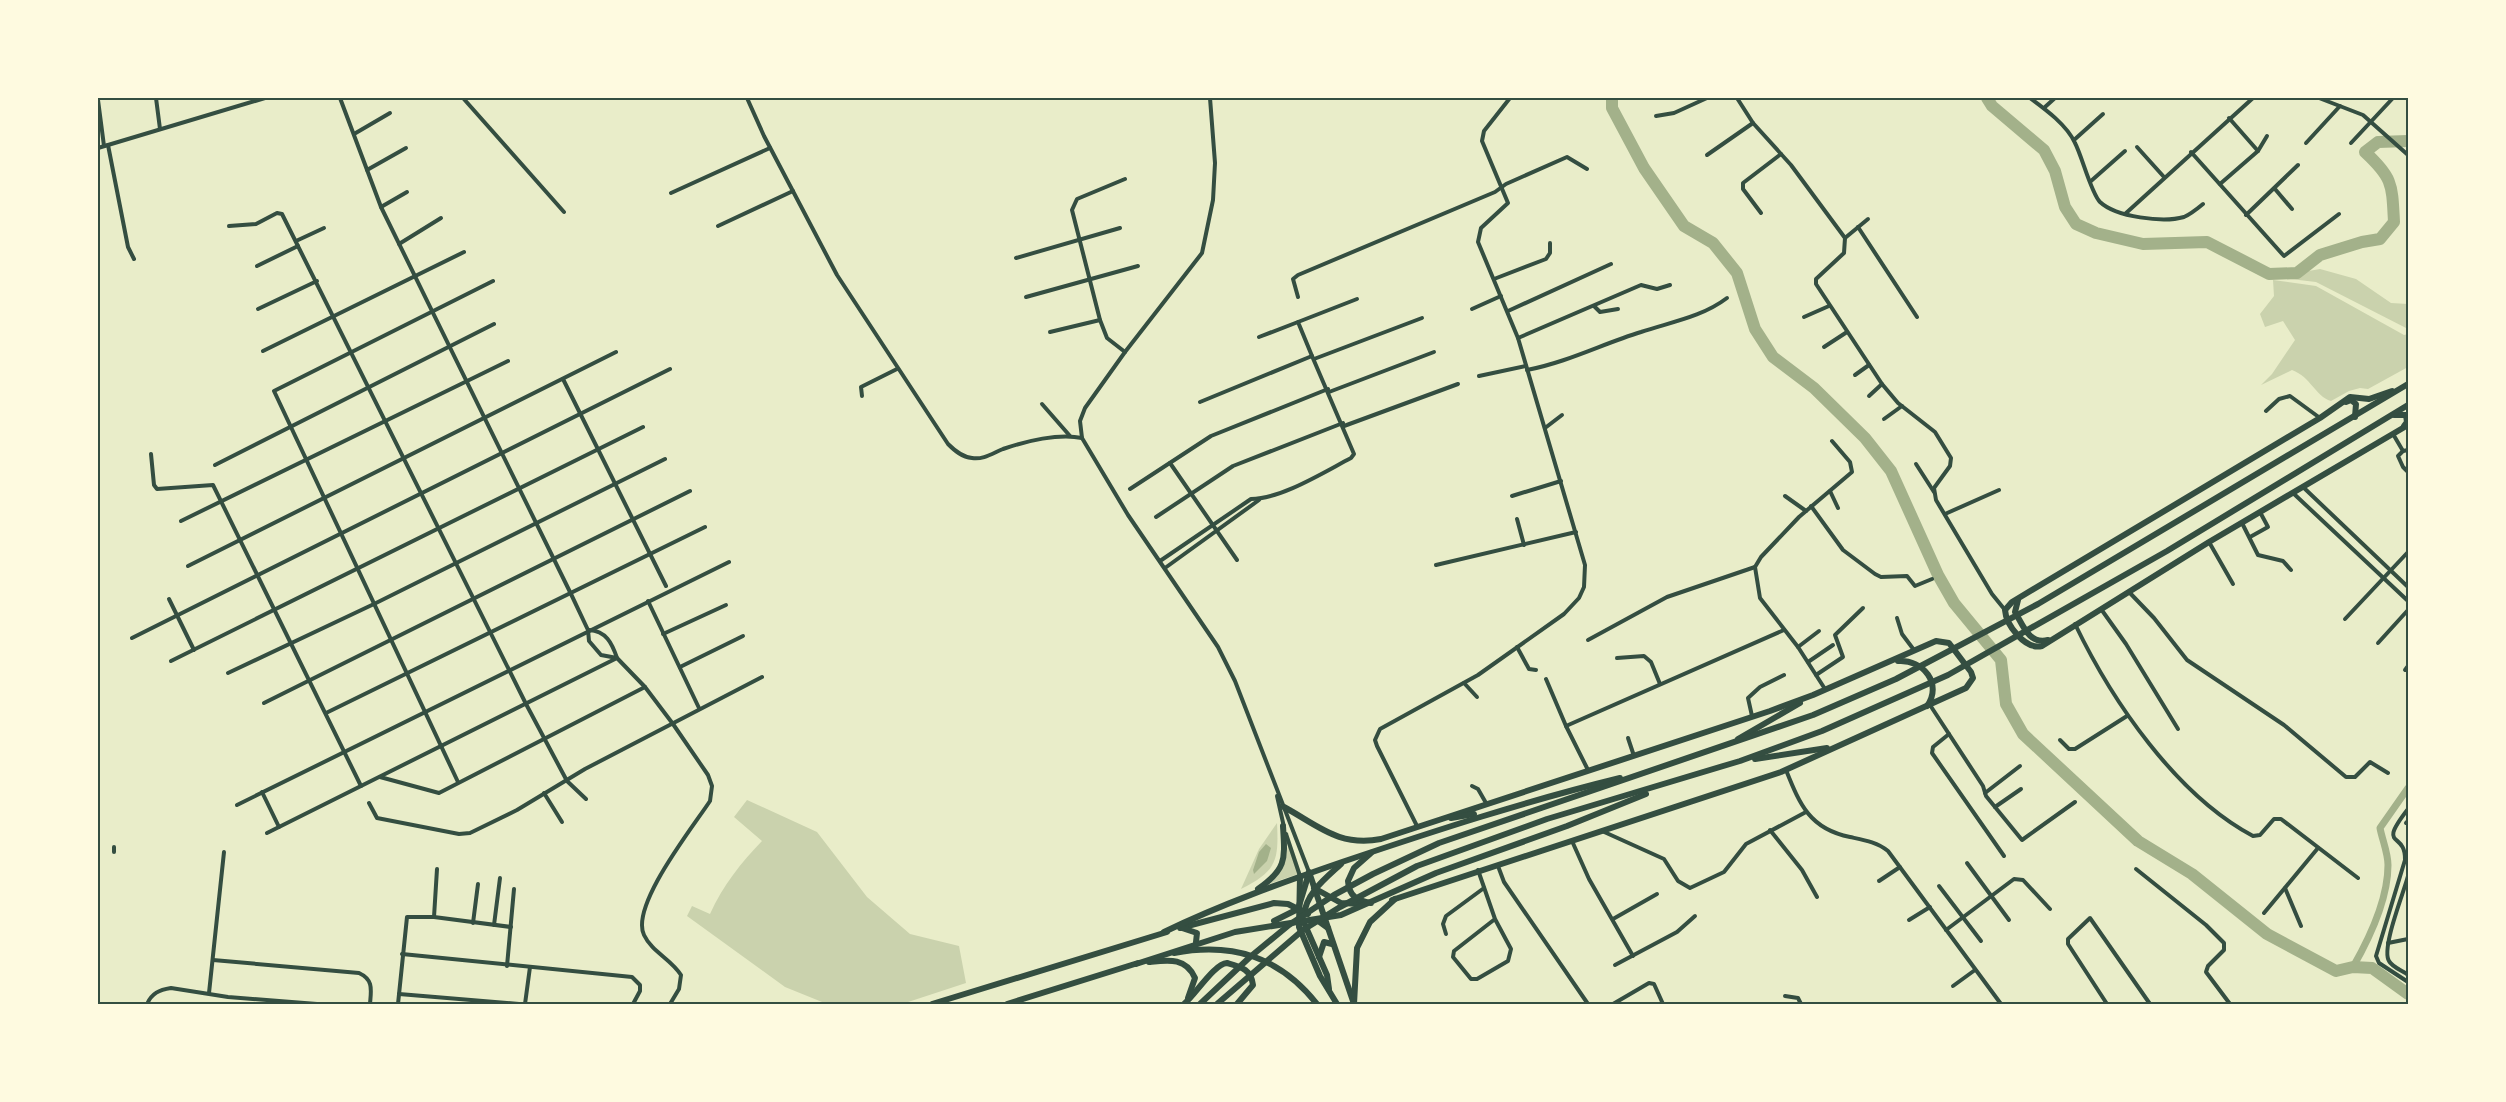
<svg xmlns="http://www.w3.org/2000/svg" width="2506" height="1102" viewBox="0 0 2506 1102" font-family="'Noto Sans',sans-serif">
<rect width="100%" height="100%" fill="#e9edc9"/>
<!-- green -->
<g fill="#cad2ad">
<polygon points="2320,269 2356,279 2391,303 2408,304 2408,329 2316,282 2274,277"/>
<path d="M2273,280L2316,286L2404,335L2408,334V367L2368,389L2360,388L2349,391L2331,401C2315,396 2311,377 2292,370L2261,385L2272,374L2295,340L2283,321L2265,327L2260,314L2274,296Z"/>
<path d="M747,800L817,832L867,897L910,934L959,946L966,983L902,1004H827L785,987L687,916L692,906L710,914C723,885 741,863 762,841L734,817Z"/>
<path d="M1277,823C1279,862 1276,871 1241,889L1259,849Z"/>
<polygon points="1289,843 1298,874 1260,887 1285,859"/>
</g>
<!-- water -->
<polygon fill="#a3b18a" points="1266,844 1271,848 1267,861 1254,874 1253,870 1259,852"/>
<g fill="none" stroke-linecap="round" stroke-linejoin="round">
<!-- canal -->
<path stroke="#a3b18a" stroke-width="7" d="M2353,967C2369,939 2388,898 2388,865C2388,853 2382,839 2380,828L2408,788"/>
<!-- river -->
<g stroke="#a3b18a" stroke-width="12">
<polyline points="1612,98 1612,108 1644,168 1684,226 1713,243 1737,273 1755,329 1773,357 1814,388 1865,438 1891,471 1938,575 1954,603 2001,660 2006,704 2023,734 2138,841 2192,874 2267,934 2336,971 2353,967 2372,968 2408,994"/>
<path d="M1987,98L1992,106L2044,150L2055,171L2065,207L2076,224L2096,233L2143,244L2207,242L2269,274L2297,273L2320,255L2362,242L2380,239L2394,222C2392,184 2393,178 2365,152L2378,142L2408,141"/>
</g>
<!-- minor -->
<g stroke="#344e41" stroke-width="4">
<polyline points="156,98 160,129"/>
<path d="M340,98L381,207L571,594L588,630L589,641L601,655L617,658L645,687L673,724L708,775L712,786L710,801C693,827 630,906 644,935C652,952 671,959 681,975L679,989L670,1004"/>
<polyline points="463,98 564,212"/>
<path d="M747,98L764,136L837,275L948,444C955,451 962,457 972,458C983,460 993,453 1003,449C1026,441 1059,433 1082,438L1128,515L1218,647L1235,681L1309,872"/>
<polyline points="1737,98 1753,123 1791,165 1845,238 1844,253 1816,279 1816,284 1882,384 1898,403 1935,432 1951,458 1950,466 1934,488 1936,500 1992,594 2005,610"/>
<path d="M2030,98C2045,109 2067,125 2075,143C2082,156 2091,193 2100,202C2116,217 2163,223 2184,217C2191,214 2197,209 2203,204"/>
<polyline points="2319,98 2363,115 2408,155"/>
<polyline points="98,100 104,146"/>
<polyline points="2045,107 2055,98"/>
<polyline points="1656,116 1674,113 1707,98"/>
<polyline points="2229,118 2258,151"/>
<polyline points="354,134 390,113"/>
<polyline points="2074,140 2103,114"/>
<polyline points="2306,143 2340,106"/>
<polyline points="2351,143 2393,98"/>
<polyline points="108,145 128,247 134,259"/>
<polyline points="2137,147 2164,177"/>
<polyline points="98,148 265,98"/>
<polyline points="2191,152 2284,256 2339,214"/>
<polyline points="1707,155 1753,123"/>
<polyline points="367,170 406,148"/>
<polyline points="2091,181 2125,151"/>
<polyline points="2220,184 2258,151 2267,136"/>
<polyline points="2275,189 2292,209"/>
<polyline points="671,193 770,148"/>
<polyline points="381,207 407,192"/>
<polyline points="1761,213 1743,189 1743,183 1781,154"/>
<polyline points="2125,214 2253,98"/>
<polyline points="2246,215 2298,165"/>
<polyline points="229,226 256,224 277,213 282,214 526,704 567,781 586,799"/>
<polyline points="718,226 793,191"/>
<polyline points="1858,227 1917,317"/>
<polyline points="1845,238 1868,219"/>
<polyline points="296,241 324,228"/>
<polyline points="399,244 441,218"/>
<polyline points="1016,258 1120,228"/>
<polyline points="257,266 298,246"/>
<polyline points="1494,279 1546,259 1550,253 1550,243"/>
<polyline points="1026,297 1138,266"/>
<polyline points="1298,297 1293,279 1298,275 1495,192 1506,184 1567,157 1587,169"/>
<polyline points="1594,306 1600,312 1618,309"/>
<polyline points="258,309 317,281"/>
<polyline points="1472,309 1501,296"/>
<polyline points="1508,311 1611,264"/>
<polyline points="1804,317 1829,306"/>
<polyline points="1050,332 1100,320"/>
<polyline points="1259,337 1298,322"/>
<polyline points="1518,338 1641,285 1657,289 1670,285"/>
<polyline points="1824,347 1847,332"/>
<polyline points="263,351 464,252"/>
<polyline points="1125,352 1107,338 1100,320 1072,210 1077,199 1125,179"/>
<polyline points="1312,356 1298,322 1357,299"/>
<polyline points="1314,359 1422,318"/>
<path d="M1527,370C1568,362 1602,344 1641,332C1671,322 1702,317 1727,298"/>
<polyline points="1855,375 1869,365"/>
<polyline points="1479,376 1526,366"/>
<polyline points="563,379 666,586"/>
<polyline points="1329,392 1434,352"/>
<polyline points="862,396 861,387 897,369"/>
<polyline points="1869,396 1882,384"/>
<polyline points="1042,404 1070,436"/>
<polyline points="2266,411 2279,399 2290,396 2320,418"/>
<polyline points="1884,419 1902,406"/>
<polyline points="1344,426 1458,384"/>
<polyline points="1545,428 1562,415"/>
<polyline points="2393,434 2403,451"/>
<polyline points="1082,438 1080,421 1085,408 1125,352 1202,253 1213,200 1215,163 1210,98"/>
<polyline points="2408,450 2403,451 2398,456 2403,467 2408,472"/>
<polyline points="151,454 154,485 157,489 213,485 361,786"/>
<polyline points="1170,463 1237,560"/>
<polyline points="1916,464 1934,492"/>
<polyline points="215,465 494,324"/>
<polyline points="2303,487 2408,587"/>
<polyline points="1130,489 1211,436 1328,389"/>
<polyline points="1830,491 1838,508"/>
<polyline points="2293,493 2408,601"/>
<polyline points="1512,496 1561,481"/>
<polyline points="1785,496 1806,511"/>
<polyline points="1811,506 1843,550 1875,574 1881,577 1907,576 1915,586 1932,579"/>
<polyline points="1945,514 1999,490"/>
<polyline points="1156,517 1233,466 1343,423"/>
<polyline points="1517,519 1524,545"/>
<polyline points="181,521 508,361"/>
<polyline points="2242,523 2258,555 2283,561 2291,570"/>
<polyline points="2250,537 2268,527 2260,512"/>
<polyline points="2209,542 2233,584"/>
<path d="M1160,561L1251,499C1281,499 1324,472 1351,458L1354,454L1312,356L1200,402"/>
<polyline points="1436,565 1576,532"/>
<polyline points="188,566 616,352"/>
<polyline points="1165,568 1259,500"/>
<polyline points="2129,592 2154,618 2187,660 2284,725 2346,777 2355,777 2370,762 2388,773"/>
<polyline points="169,599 194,650"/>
<polyline points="648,601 699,708"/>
<polyline points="2101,609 2126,644 2178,729"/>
<polyline points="1897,618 1902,634 1914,650"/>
<polyline points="2345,619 2408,552"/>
<path d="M2075,624C2112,701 2176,795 2253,836L2260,835L2274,819H2281L2358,878"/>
<polyline points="663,634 726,605"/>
<polyline points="132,638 670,369"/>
<polyline points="1588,640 1667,597 1755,567"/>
<polyline points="2378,643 2408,610"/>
<polyline points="1517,647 1529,669 1536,670"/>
<polyline points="1798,647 1819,631"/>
<polyline points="1617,658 1644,656 1651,662 1660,684"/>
<polyline points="171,661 643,427"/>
<polyline points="1808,662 1833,645"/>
<polyline points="680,667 743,636"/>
<polyline points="2405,670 2408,666"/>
<polyline points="228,673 374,604 665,459"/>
<polyline points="1816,675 1843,657 1835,635 1863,608"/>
<polyline points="1546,679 1566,726 1784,630"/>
<polyline points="1464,683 1477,697"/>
<polyline points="1825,689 1798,647 1760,598 1755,567 1761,557 1799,517 1852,472 1850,462 1832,441"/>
<polyline points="264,703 690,491"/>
<polyline points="1930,705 1983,786 1986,796 2022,840 2075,802"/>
<polyline points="326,713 705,527"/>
<polyline points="1752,716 1748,698 1760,687 1784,675"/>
<polyline points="1566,726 1588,770"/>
<polyline points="1949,734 1933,747 1932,753 2004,856"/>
<polyline points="1628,738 1634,756"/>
<polyline points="2060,740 2069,749 2075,749 2127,716"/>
<path d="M1786,770C1800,805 1810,829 1850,837C1864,840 1877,842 1888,851L2001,1004"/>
<polyline points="380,777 439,793 645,687"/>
<polyline points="458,782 274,391 493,281"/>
<polyline points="1472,786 1478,789 1486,803"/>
<polyline points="262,792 279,827"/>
<polyline points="544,793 562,822"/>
<polyline points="1985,793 2020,766"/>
<polyline points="1277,796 1284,827"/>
<polyline points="369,803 377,818 459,834 470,833 517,810 585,769 762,677"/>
<polyline points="237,805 729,562"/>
<polyline points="1995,807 2021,789"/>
<path d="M2408,809C2376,850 2406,830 2405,860L2376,956L2379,963L2408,982"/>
<polyline points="2406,823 2408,821"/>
<polyline points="1417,826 1377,746 1375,740 1380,729 1478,675 1564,614 1579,598 1584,587 1585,565 1518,338 1478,242 1481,228 1508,203 1482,141 1484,131 1510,98"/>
<polyline points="1770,830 1802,870 1817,897"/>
<polyline points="1602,831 1664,859 1678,881 1690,888 1724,872 1746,844 1806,812"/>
<path d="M267,833L617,658C612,643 606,631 589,630"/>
<polyline points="1286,834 1300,876"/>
<polyline points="1572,841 1589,879 1633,956"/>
<polyline points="114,852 114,847"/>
<polyline points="1967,863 2009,920"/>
<polyline points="1498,866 1504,882 1588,1004"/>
<polyline points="2136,869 2206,925 2224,943 2224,950 2208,966 2206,972 2230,1004"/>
<polyline points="1478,870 1495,919 1511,949 1508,961 1477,979 1471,979 1453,957 1454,951 1495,919"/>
<path d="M2408,876C2404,892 2381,948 2389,961C2392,967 2403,971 2408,975"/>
<polyline points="1879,881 1900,867"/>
<polyline points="1939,886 1981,941"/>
<polyline points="2285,888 2301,926"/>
<polyline points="2264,913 2318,848"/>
<polyline points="434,917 437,869"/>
<polyline points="1613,919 1657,894"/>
<polyline points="1909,920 1930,907"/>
<polyline points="473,923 478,884"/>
<polyline points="494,925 500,878"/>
<polyline points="1946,930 2014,879 2023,880 2050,909"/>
<polyline points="1446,934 1443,924 1446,916 1484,888"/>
<polyline points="2388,943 2408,939"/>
<polyline points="402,954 632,977 640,985 640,991 633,1004"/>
<path d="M213,960L359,973C374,980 371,990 370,1004"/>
<polyline points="1615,965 1677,932 1695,916"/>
<polyline points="507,966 514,889"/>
<polyline points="1953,986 1975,970"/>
<polyline points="209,993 224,852"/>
<polyline points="399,994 519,1004"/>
<polyline points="1785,996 1798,998 1801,1004"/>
<path d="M147,1004C152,993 159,990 171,988L228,997L317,1004"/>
<polyline points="398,1004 407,917 434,917 511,927"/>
<polyline points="525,1004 530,967"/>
<polyline points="1613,1004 1649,983 1654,984 1663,1004"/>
<polyline points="2107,1004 2068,944 2068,939 2090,918 2150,1004"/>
</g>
<!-- primary -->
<g stroke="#344e41" stroke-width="6">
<path d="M2392,391L2369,399L2350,397L2320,418L2012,602L2005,610C2006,625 2025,650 2042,646L2209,542L2408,425"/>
<polyline points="2346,402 2351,400 2356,404 2355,417"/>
<polyline points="2394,415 2406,415 2407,422 2404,426"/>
<path d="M2018,600L2015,612C2023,625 2029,645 2048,640"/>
<path d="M1898,661C1923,659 1943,684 1927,706"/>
<polyline points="1738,739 1800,703"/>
<polyline points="1755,759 1827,748"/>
<path d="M1284,807C1319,826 1339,847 1381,839L1770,711L1813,695L1936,641L1949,643L1971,672L1973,678L1966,688L1781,772L1392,900"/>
<polyline points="1451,818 1474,814"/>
<polyline points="1309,872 1354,1004"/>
<polyline points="1300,876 1299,927 1320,976 1337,1004"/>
<polyline points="1314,888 1341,903 1363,904"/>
<path d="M1258,889C1287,869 1285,859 1283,826"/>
<path d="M1371,903C1357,901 1349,896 1348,881L1354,868L1371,853"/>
<path d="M1304,915C1306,893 1326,878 1341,864"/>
<polyline points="1317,920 1328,928"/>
<polyline points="1274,921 1298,909 1309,873"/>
<polyline points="1305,925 1327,975 1329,989"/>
<polyline points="1180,928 1274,903 1288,904 1308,914"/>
<polyline points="1182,928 1197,933 1196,942"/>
<path d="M1164,932C1222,904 1281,883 1342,862C1434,831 1526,801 1620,778"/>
<path d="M1174,953C1233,942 1280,957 1317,1004"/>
<polyline points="1319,957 1324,942 1332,944"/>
<path d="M1149,962C1168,960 1186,957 1195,978L1188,998"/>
<polyline points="1136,964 1235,932 1341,915 1436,873 1567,826 1646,794"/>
<polyline points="932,1004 1167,932"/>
<polyline points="1007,1004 1138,963"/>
<path d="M1184,1004C1196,994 1214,964 1227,963C1241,967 1251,969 1253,985L1237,1004"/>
<polyline points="1200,1004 1250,957 1289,925 1334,895 1373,874 1439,843 1813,715 1896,679 2038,604 2408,384"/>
<polyline points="1217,1004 1303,930 1340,907 1417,866 1547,819 1740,761 1822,731 1948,675 2167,551 2408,405"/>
<polyline points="1354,1004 1357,948 1370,922 1395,899"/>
</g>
</g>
<!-- border -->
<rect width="2506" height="1102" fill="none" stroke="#fefae0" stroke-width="198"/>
<rect x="99" y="99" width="2308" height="904" fill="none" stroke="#344e41" stroke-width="2"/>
</svg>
